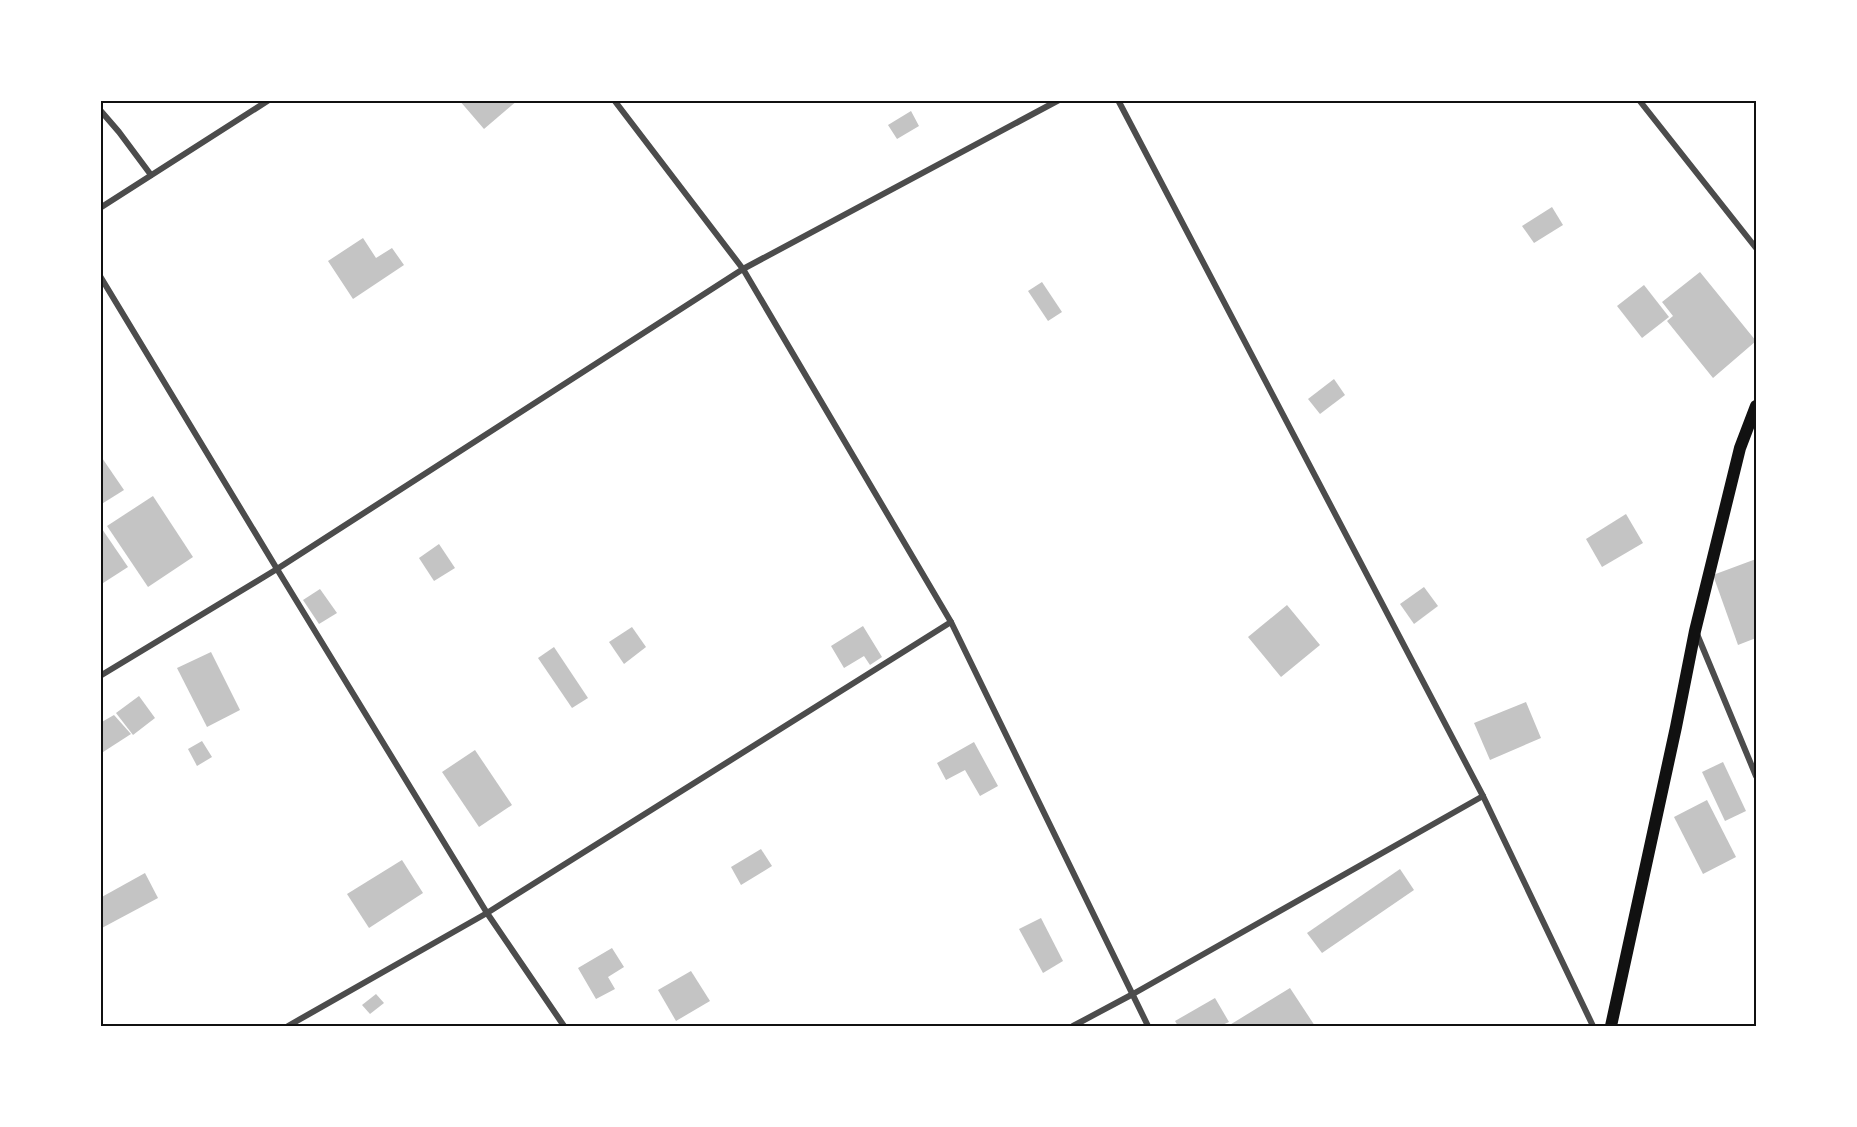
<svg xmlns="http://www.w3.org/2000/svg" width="1857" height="1127" viewBox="0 0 1857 1127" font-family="'Work Sans',sans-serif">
<rect width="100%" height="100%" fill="#fff"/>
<!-- building -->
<g fill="#c4c4c4">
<polygon points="459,100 518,100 484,129"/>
<polygon points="911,111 919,126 897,139 888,125"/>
<polygon points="1552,207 1563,225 1534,243 1522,226"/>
<polygon points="363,238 376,258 392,248 404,265 353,299 328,261"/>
<polygon points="1700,272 1756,341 1713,378 1667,321 1673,316 1662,302"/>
<polygon points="1042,282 1062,312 1048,321 1028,291"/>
<polygon points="1644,285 1669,317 1642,338 1617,306"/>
<polygon points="1334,379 1345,395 1320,414 1308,399"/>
<polygon points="100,455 124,490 100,505"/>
<polygon points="153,496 193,557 148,587 107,526"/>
<polygon points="1626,514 1643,543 1602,567 1586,539"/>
<polygon points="100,526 128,567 100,585"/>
<polygon points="439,544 455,568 434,581 419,558"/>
<polygon points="1756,559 1756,638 1738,645 1713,575"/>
<polygon points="1424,587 1438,606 1414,624 1400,604"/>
<polygon points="320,589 337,613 319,624 303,600"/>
<polygon points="1287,605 1320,645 1281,677 1248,637"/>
<polygon points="863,626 882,657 870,665 864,656 844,668 831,646"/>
<polygon points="632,627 646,647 624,664 609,642"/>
<polygon points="554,647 588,698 572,708 538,658"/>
<polygon points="211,652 240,710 207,727 177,668"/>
<polygon points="139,696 155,718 133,735 116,713"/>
<polygon points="1526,702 1541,738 1490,760 1474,723"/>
<polygon points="114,715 131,734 100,754 100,723"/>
<polygon points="202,741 212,757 197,766 188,749"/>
<polygon points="974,742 998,786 980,796 965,770 946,780 937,763"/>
<polygon points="475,750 512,805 479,827 442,772"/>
<polygon points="1723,762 1746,811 1725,821 1702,772"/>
<polygon points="1707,800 1736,857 1703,874 1674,817"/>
<polygon points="761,849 772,866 741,885 731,867"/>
<polygon points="402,860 423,893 369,928 347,894"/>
<polygon points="1400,869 1414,890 1322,953 1307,933"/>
<polygon points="145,873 158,898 100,929 100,898"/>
<polygon points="1041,918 1063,961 1043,973 1019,929"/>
<polygon points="612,948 624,967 608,977 615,989 596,999 578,968"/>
<polygon points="691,971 710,1001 676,1021 658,990"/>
<polygon points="1290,988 1315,1026 1228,1026"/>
<polygon points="376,994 384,1003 370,1014 362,1005"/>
<polygon points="1215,998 1229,1022 1220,1026 1178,1026 1175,1021"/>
</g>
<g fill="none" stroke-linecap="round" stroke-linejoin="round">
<!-- minor -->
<g stroke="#4c4c4c" stroke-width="6">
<polyline points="614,100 743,269 951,622 1148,1026"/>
<polyline points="1118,100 1483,796 1593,1026"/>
<polyline points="1639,100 1756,248"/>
<polyline points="100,110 119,132 151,175"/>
<polyline points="100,208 269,100"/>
<polyline points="100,276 277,569 487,913 564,1026"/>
<polyline points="1697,634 1756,776"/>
<polyline points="100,676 277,569 743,269 1059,100"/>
<polyline points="288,1026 487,913 951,622"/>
<polyline points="1073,1026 1133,994 1483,796"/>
</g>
<!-- secondary -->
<polyline stroke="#111" stroke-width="12" points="1611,1026 1676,727 1695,631 1740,448 1756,406"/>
</g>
<!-- border -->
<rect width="1857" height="1127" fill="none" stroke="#ffffff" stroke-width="204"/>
<rect x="102" y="102" width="1653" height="923" fill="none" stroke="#111" stroke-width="2"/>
</svg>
